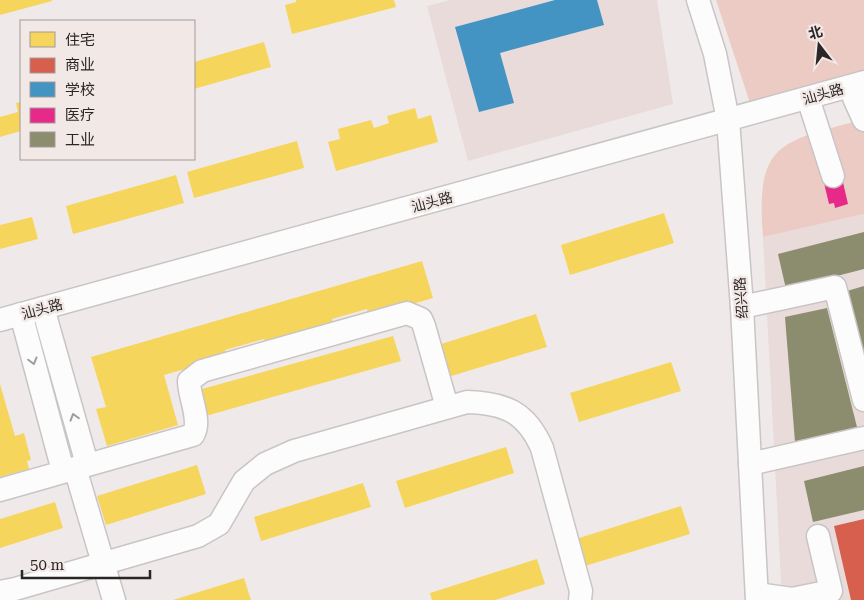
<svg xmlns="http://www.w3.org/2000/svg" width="864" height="600" viewBox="0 0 864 600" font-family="'Roboto Serif','Noto Sans SC',serif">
<rect width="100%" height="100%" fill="#efeae9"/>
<!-- built -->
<g fill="#e8dbda">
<polygon points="450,0 657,0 673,104 468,161 427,6"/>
<polygon points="864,214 864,600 782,600 763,237"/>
</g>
<!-- green -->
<g fill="#eccbc5">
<polygon points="716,0 864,0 864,70 750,103"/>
<path d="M864,119V214L763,237C755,140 782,142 864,119Z"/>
</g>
<!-- homes -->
<g fill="#f6d55c">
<polygon points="0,0 52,0 52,1 0,15"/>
<polygon points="296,0 394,0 396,7 292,34 285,5 296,2"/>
<polygon points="264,42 271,67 194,89 194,62"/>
<polygon points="21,102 21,131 0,137 0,117 18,112 16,103"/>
<polygon points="415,108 418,119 431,115 438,142 336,171 328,142 340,139 338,129 371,120 374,128 389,123 387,116"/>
<polygon points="297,141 304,168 194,198 187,172"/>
<polygon points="176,175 184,203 73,234 66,206"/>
<polygon points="664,213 674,243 570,275 561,245"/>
<polygon points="32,217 38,239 0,249 0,225"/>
<polygon points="422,261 433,298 369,317 367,309 332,319 334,325 266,345 264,339 225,350 227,357 164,375 178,425 107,446 96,409 106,407 91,357"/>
<polygon points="536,314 547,347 448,377 438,345"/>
<polygon points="393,336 401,361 202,417 195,391"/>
<polygon points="671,362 681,391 579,422 570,393"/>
<polygon points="0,384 15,436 24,433 31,460 27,461 29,469 0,477"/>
<polygon points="506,447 514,473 405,508 396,481"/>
<polygon points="197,465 206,494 106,525 97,496"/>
<polygon points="363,483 371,507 261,541 254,517"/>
<polygon points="55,502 63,528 0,548 0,519"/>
<polygon points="681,506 690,534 585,566 576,539"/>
<polygon points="537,559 545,584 495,600 432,600 430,593"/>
<polygon points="244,578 251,600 173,600"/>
</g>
<!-- shops -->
<polygon fill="#d6604d" points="864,519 864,600 851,600 834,526"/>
<!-- schools -->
<polygon fill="#4393c3" points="555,0 597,0 604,25 500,53 514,103 479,112 455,27"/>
<!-- health -->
<polygon fill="#e7298a" points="842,178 848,204 835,208 834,203 829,204 824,183"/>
<!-- industry -->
<g fill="#8c8c6e">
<polygon points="864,232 864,269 786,289 778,254"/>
<polygon points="864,286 864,353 863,353 847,291"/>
<polygon points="827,308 857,427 795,442 785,317"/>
<polygon points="864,466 864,510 813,522 804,481"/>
</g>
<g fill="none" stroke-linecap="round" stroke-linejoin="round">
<defs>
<g id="minor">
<polyline points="698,0 715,54 728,120 742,307 757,600"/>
<polyline points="808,98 833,176"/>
<polyline points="854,98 864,120"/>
<polyline points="742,307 835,287 864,400"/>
<polyline points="43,308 87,464"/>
<polyline points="21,314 63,471"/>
<polyline points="0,320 864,82"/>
<polyline points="750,464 864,438"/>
<polyline points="75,468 114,600"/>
<path d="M0,490L193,435C202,421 189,398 189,381L202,371L407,313L421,319L424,326L447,407"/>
<path d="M0,592L15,589L198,536L219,524L244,481L265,464L294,451L467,402C505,403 526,412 542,448L581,591L580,600"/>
<polyline points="757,594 792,599 831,591 818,536"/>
</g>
</defs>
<!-- minor casing -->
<use href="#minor" stroke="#c9c5c4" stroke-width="25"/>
<!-- minor -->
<use href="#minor" stroke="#fdfcfc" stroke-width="22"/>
</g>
<!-- one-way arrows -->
<defs><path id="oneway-chevron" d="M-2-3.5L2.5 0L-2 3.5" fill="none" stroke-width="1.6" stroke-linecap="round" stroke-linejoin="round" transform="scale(1.25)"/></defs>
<g stroke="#9e9c9c">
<use href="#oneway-chevron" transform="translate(33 361) rotate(75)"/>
<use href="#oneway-chevron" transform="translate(74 417) rotate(-106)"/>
</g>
<g text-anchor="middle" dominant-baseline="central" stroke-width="5" stroke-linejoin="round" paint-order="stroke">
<!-- street labels -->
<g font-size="14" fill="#2a2626" stroke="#f2e8e6">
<text transform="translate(823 94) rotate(-16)">汕头路</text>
<text transform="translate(432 202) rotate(-15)">汕头路</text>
<text transform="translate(741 298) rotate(-94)">绍兴路</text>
<text transform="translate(42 309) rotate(-15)">汕头路</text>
</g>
</g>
<!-- legend -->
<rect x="20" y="20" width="175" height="140" fill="#f2e8e6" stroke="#a29a99"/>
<rect x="30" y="32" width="25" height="15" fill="#f6d55c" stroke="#a29a99"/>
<text x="65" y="45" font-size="15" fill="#2a2626">住宅</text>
<rect x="30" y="58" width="25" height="15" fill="#d6604d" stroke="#a29a99"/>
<text x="65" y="70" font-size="15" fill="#2a2626">商业</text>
<rect x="30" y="82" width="25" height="15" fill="#4393c3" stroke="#a29a99"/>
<text x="65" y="95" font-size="15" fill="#2a2626">学校</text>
<rect x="30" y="108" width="25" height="15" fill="#e7298a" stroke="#a29a99"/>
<text x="65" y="120" font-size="15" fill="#2a2626">医疗</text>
<rect x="30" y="132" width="25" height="15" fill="#8c8c6e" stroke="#a29a99"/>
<text x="65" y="145" font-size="15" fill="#2a2626">工业</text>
<!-- north arrow -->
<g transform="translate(819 45) rotate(344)" stroke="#f2e8e6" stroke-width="4" paint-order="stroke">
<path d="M0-4L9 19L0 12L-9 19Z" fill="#2a2626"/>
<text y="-8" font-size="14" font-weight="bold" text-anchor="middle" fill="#2a2626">北</text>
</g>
<!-- scale -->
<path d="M22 570v8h128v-8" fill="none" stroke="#2a2626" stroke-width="2.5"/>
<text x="30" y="570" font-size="15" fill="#2a2626" stroke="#f2e8e6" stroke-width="4" paint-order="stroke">50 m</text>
</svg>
